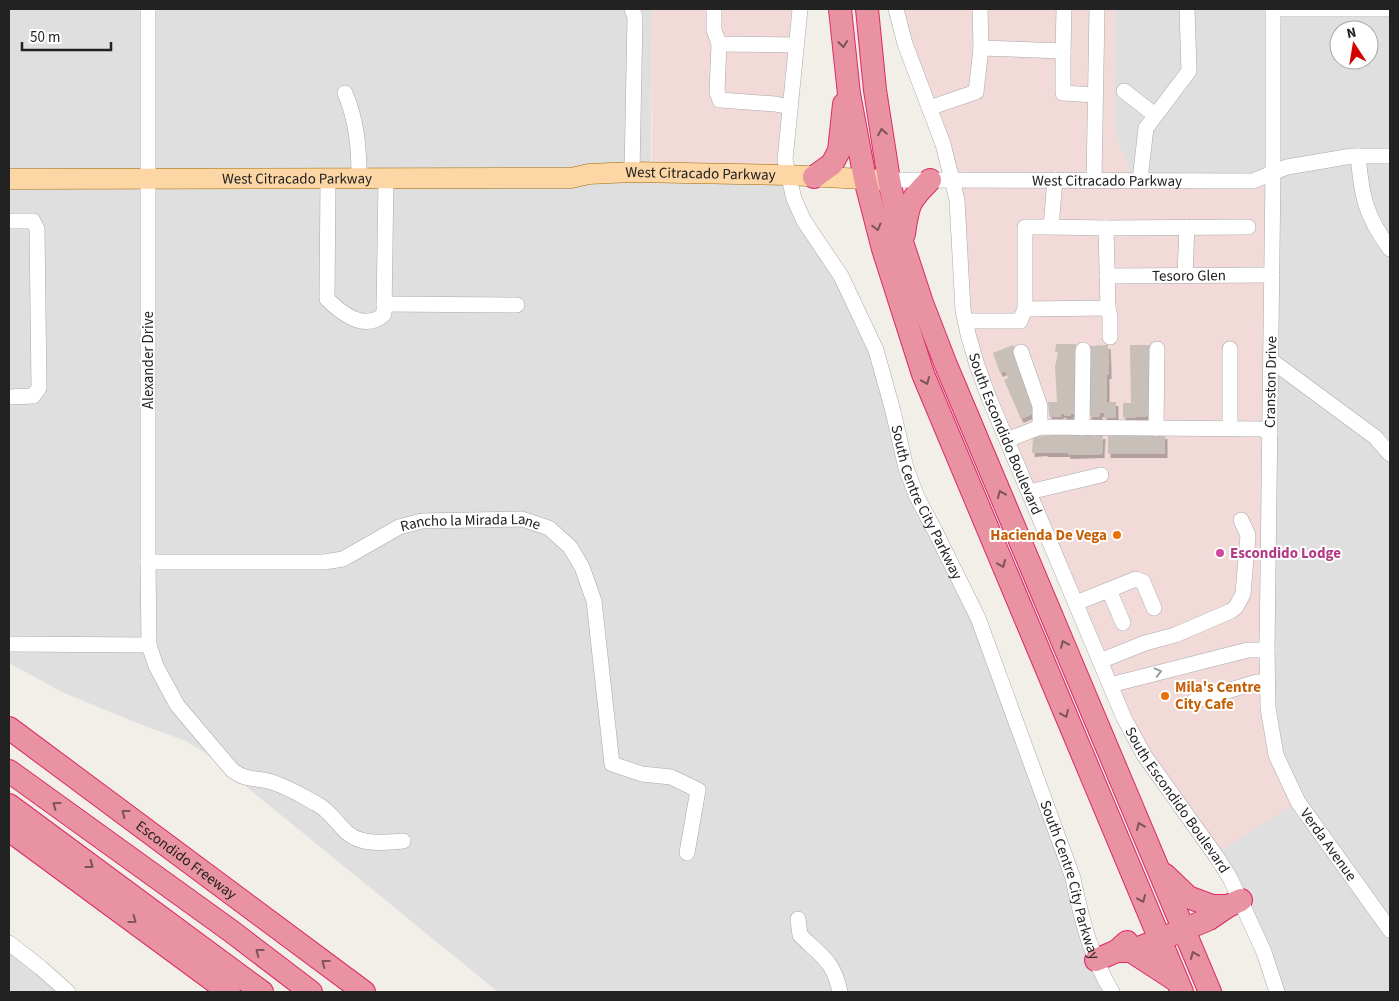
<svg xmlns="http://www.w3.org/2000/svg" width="1399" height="1001" viewBox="0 0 1399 1001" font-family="'Source Sans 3',sans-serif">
<defs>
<filter id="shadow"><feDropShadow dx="2.5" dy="4" stdDeviation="0" flood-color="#0004"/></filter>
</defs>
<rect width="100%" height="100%" fill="#f2efe9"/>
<!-- residential -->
<g fill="#e0dfdf" fill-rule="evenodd">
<polygon points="9,9 652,9 651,169 788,175 863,321 900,449 952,560 1112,992 498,992 205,753 186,741 142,725 62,692 9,663"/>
<path d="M1115,9H1390V992H1277L1215,854L1276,755L1133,180L1115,133ZM1339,30H1369V60H1339Z"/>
<polygon points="9,943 68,992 9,992"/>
</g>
<!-- commercial -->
<g fill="#f2dad9">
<polygon points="652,9 800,9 788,175 652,172"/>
<polygon points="896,9 1115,9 1115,133 1133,180 1273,172 1268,708 1298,802 1215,854 1144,755 977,365 957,200"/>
</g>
<!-- building -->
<g fill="#c7bfb8" filter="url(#shadow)">
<polygon points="1056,344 1076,344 1077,357 1075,357 1075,414 1071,414 1071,416 1064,416 1064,414 1061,414 1061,417 1050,417 1049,415 1048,402 1057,402 1055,367 1058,352 1055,352"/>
<polygon points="1013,345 1035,400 1035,413 1021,419 1004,380 1008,378 1005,371 1000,373 993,353"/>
<polygon points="1108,345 1109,368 1109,375 1107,375 1107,402 1116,402 1116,417 1104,418 1104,413 1100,413 1100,416 1092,417 1089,415 1089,391 1091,363 1089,346"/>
<polygon points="1130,345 1150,345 1150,357 1148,357 1150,368 1148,397 1149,416 1124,418 1123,416 1123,403 1131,403"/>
<polygon points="1067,434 1091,434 1091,436 1103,435 1102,454 1068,455 1068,453 1045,453 1045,452 1032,453 1033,437"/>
<polygon points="1142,434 1148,436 1165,435 1165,454 1108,454 1108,436"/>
</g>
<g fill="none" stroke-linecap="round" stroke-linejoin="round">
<defs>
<g id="minor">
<path d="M148,9V562L149,645L156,666L177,705L232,770C247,781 252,777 268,781C285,785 302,796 317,804C335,813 341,835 361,840C374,844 389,842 403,841"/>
<polyline points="632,9 635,17 632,172"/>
<polyline points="714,9 714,30 719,44 796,45"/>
<path id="s1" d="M800,9L785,160L794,199L804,221L841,276L876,350L893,411L906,468L917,497L935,531L978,618L1073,878C1081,918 1091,957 1112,992"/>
<path id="s2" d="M896,9L905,44L943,144L957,200L963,310L968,334L977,365L989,398L1124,718L1144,755L1216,856L1230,878L1264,952L1277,992"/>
<polyline points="980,9 981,48"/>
<path id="s3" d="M1273,9V172L1267,650L1268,708L1276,755L1298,802L1390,930"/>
<polyline points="1282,9 1390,9"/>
<polyline points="719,44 717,92 720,100 775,104 790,107"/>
<polyline points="1063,51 1064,9"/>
<polyline points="1124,91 1155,115"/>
<path d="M345,93C357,121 359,148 359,178"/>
<polyline points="929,108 976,92 981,48 1063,51 1063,93 1095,95"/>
<path d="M1358,156C1362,197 1365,215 1390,249"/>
<path d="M328,179L327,299C341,313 365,332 384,314L386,179"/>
<path id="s4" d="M889,180L1253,181L1287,167L1352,156H1390"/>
<polyline points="1094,180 1097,9"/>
<polyline points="1140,180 1146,128 1189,71 1187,9"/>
<polyline points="9,221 33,221 37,229 39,388 33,396 9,397"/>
<polyline points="1106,228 1248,227"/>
<polyline points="1185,275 1187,227"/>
<path id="s5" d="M1107,276L1272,275"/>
<polyline points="384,304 517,305"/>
<polyline points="1108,308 1110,317 1110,337"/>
<polyline points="1025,309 1108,308 1106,228 1051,227 1055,180"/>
<polyline points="965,321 1020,321 1025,309 1025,227 1051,227"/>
<polyline points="1230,349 1230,428"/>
<polyline points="1021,352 1040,406 1040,427"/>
<polyline points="1272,361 1375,437 1390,454"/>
<polyline points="1082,428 1083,350"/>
<polyline points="1156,428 1157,349"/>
<polyline points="1007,440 1040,427 1261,429 1270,433"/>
<polyline points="1029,492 1101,475"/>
<path id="s6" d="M148,562H324L343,559L399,527L422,521L522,519L549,528L570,547L582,567L594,601L612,764L642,774L671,777L698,790L687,853"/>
<polyline points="1109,590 1123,623"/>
<polyline points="1076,603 1136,579 1143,582 1154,608"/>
<polyline points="9,644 149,645"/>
<polyline points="1100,661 1145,643 1175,635 1231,611 1236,607 1243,594 1248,535 1241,520"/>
<polyline points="1110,685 1248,650 1267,650"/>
<polyline points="1194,701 1257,682 1266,682"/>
<path d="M798,919L800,935C821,956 834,961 840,992"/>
<polyline points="9,943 41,968 68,992"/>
</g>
<g id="major">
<path id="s7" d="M9,179L571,178L589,174L632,172L788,175L881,180"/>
</g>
<g id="highway">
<polyline points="840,9 849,94 865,179 883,249 923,374 1182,992"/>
<polyline points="867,9 875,90 889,180 902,242 922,303 946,365 1210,992"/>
<polyline points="814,177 832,164 839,151 844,104"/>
<path d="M904,234C908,204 909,201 930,180"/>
<path id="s8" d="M9,728L364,992"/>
<polyline points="9,771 231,931 311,992"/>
<polyline points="9,805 262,992"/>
<polyline points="9,830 229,992"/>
<polyline points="1165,875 1188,897 1212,906 1228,906"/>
<polyline points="1117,951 1131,951 1159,940 1209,919 1228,906 1241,900"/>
<polyline points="1131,951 1177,981"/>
<polyline points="1096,960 1117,951 1127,942"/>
</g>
</defs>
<!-- minor casing -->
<use href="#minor" stroke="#a9a9a9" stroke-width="16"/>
<!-- major casing -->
<use href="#major" stroke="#a06b00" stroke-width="21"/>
<!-- highway casing -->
<use href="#highway" stroke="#dc2a67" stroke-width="24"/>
<!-- minor -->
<use href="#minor" stroke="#fff" stroke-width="15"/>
<!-- major -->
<use href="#major" stroke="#fcd6a4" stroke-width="20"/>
<!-- highway -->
<use href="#highway" stroke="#e892a2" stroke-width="22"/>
</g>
<!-- one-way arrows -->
<defs><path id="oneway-chevron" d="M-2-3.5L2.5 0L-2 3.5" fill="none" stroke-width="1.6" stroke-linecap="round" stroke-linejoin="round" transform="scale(1.25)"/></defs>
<g stroke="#7b545c">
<use href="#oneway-chevron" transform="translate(843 44) rotate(84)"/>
<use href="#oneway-chevron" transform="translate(882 132) rotate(-99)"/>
<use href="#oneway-chevron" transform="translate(877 227) rotate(75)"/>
<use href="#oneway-chevron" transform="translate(926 381) rotate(68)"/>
<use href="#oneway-chevron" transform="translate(1001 494) rotate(-113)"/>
<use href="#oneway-chevron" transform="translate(1002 564) rotate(67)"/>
<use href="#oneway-chevron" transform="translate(1064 644) rotate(-113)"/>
<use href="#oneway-chevron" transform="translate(1065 714) rotate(67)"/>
<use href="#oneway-chevron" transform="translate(56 805) rotate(-144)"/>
<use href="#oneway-chevron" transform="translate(125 813) rotate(-143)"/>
<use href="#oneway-chevron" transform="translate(1140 826) rotate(-113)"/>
<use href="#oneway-chevron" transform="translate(90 865) rotate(37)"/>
<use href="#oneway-chevron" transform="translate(1142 899) rotate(67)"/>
<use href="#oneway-chevron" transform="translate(133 920) rotate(36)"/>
<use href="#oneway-chevron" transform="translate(259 952) rotate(-143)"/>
<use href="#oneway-chevron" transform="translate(1194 955) rotate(-113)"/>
<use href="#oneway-chevron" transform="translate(325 963) rotate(-143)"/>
</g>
<use stroke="#9c9c9c" href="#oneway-chevron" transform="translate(1158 672) rotate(-15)"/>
<!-- markers -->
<g fill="#e8710a" stroke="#fff" stroke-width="2">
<circle cx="1117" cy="535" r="5"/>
<circle cx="1165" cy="696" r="5"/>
</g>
<circle fill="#d1479c" stroke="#fff" stroke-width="2" cx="1220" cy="553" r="5"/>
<g text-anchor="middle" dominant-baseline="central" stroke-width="4" stroke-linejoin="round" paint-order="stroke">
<!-- street labels -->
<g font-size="15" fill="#222" stroke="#fff">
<text stroke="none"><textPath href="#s7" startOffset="692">West Citracado Parkway</textPath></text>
<text stroke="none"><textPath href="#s7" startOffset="288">West Citracado Parkway</textPath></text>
<text stroke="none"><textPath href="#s4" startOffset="218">West Citracado Parkway</textPath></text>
<text stroke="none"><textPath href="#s5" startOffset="82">Tesoro Glen</textPath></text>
<text transform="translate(148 360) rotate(-90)">Alexander Drive</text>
<text transform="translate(1271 382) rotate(-89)">Cranston Drive</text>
<text stroke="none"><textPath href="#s2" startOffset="442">South Escondido Boulevard</textPath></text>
<text stroke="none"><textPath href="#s1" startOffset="525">South Centre City Parkway</textPath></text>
<text stroke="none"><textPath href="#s6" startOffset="332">Rancho la Mirada Lane</textPath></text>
<text stroke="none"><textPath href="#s2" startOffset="848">South Escondido Boulevard</textPath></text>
<text stroke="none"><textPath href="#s3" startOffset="851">Verda Avenue</textPath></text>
<text stroke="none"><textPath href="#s8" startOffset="221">Escondido Freeway</textPath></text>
<text stroke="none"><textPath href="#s1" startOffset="930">South Centre City Parkway</textPath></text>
</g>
<!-- food labels -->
<g font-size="15" font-weight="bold" fill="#c56008" stroke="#fff" text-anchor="end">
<text x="1107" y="535">Hacienda De Vega</text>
<text x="1175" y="687" text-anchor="start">Mila's Centre<tspan x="1175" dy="17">City Cafe</tspan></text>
</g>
<!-- hotel labels -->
<g font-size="15" font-weight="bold" fill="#b23c85" stroke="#fff" text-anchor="start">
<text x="1230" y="553">Escondido Lodge</text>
</g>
</g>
<!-- border -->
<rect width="1399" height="1001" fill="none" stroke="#222222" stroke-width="20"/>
<!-- north arrow -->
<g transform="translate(1354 45) rotate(348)"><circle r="24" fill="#ffffff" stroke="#a7a7a7"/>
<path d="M0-4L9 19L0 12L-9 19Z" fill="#d40000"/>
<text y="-8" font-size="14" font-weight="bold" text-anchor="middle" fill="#222222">N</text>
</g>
<!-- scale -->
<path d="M22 42v8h89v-8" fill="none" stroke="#222222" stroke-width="2.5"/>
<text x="30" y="42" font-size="15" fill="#222222" stroke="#ffffff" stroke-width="4" paint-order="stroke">50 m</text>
</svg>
